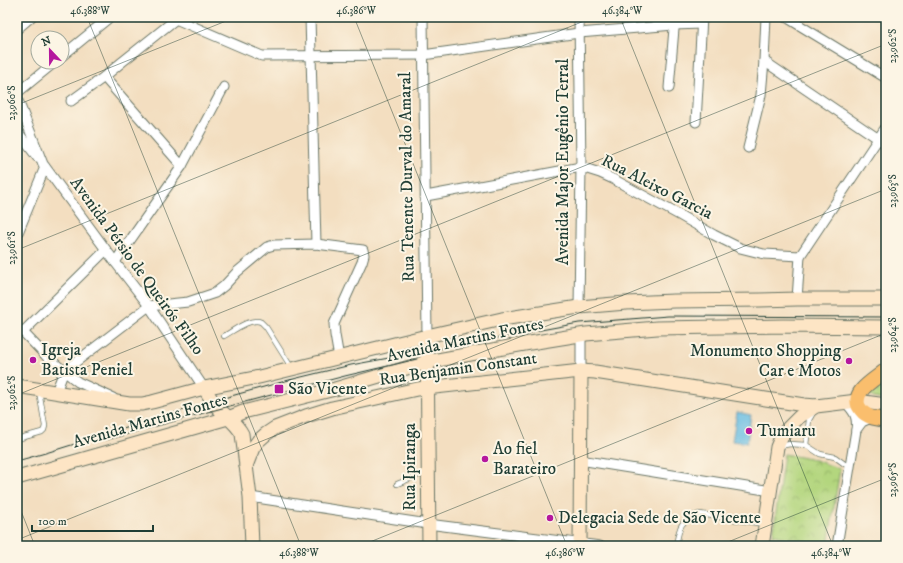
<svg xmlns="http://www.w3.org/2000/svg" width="903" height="563" viewBox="0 0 903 563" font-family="'IM FELL DW Pica',serif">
<defs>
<pattern id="park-crowns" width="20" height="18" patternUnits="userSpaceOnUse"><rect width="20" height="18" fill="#b3d67e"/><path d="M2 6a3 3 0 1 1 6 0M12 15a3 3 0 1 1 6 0" fill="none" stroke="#91af68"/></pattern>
</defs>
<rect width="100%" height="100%" fill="#fcf5e5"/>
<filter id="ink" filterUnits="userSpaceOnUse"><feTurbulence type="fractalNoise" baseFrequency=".025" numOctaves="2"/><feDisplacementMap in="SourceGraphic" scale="8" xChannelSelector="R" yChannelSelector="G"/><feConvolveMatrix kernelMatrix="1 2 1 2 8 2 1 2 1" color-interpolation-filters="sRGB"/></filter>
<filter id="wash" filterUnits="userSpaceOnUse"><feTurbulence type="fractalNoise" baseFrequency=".012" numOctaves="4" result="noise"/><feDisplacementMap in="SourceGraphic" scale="16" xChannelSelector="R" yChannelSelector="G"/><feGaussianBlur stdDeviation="0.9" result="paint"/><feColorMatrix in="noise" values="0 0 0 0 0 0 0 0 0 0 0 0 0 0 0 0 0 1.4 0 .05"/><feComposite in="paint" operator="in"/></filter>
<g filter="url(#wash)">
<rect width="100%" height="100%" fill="#f3dec0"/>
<!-- park -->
<g fill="url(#park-crowns)" stroke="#698a59">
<path d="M886,376V400C878,398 870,400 868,391Z"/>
<polygon points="784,454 815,460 840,469 828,545 773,535"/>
</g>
<!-- water -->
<polygon fill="#65bbe2" stroke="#427c8b" points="737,412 751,415 747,443 732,441"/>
</g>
<g filter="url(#ink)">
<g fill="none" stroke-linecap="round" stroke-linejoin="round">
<defs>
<g id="lane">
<path d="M224,336C233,331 251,317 261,322C262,323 265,326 266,327L291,367"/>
<polyline points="17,439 42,432 44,430 45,426 39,391"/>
<polyline points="806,445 809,420 813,413"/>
<polyline points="780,446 790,444 806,445 820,454 835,457 850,468"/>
<polyline points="397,484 419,475 427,474"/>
<polyline points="520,546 521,536"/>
<path d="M676,546C679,528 680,519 700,514L764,524"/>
</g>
<g id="street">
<polyline points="171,17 262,56 423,55 579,33 674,25 701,24"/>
<polyline points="310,17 316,244"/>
<polyline points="423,17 427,336"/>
<polyline points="579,17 581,167 579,307"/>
<polyline points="786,17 886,78"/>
<polyline points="17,29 31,17"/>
<polyline points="62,56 110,17"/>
<polyline points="764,61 886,144"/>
<polyline points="104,77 182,166"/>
<polyline points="669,88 675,17"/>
<polyline points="17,93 55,62"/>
<polyline points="17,98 43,164 115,262 149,306 204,388"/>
<polyline points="71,101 104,77 122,62 176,19"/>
<polyline points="696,122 702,17"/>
<polyline points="17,131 37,157"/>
<polyline points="748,148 761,95 764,61 766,17"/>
<polyline points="426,196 581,167 600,173 613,179 681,216 714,235 740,248 764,254 800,256"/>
<polyline points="17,235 45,167"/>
<polyline points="115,262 182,166 224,87"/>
<polyline points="797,299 800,256 886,127"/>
<polyline points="17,328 23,332 46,356 64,371 56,392"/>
<polyline points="23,332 106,250"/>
<polyline points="581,371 581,335"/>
<polyline points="113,398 78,382 64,371 149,306 188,302 215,293 224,286 237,272 267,247 274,245 316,244 363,250 364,255 362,262 334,324 335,335 339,358"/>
<path d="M845,402C854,411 858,417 856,430"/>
<polyline points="580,460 771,491"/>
<polyline points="250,497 428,524 600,546"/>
<polyline points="837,546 856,430 862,422 871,418"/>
</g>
<g id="secondary">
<polyline points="427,336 429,546"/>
<polyline points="17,386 129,404 142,404 152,402 204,388 259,377 427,336 502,319 579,307 626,303 674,301 760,300 797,299 886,299"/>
<path d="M204,388C209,395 213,403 219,409C227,417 237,424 242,434L250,497L252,546"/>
<polyline points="246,466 253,448 258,441 266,434 275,428 306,416 332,408 417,389 581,371 595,372 804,405 816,406"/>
<polyline points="17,478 228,418 243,412 335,389 427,362 530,343 586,334 657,328 783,326 886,327"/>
<polyline points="580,546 581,371"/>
<polyline points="762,546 777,447 780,440 788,428 799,417 816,406 857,401 886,405"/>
</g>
<path id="primary" d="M886,370C876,379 851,391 859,407C865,418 875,418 886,420"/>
</defs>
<!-- lane casing -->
<use href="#lane" stroke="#697565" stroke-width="6"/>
<!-- street casing -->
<use href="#street" stroke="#697565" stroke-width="11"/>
<!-- secondary casing -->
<use href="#secondary" stroke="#697565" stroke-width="15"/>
<!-- primary casing -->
<use href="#primary" stroke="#697565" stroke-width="16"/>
<!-- lane -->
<use href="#lane" stroke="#fff" stroke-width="4.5"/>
<!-- street -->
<use href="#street" stroke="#fff" stroke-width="9"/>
<!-- secondary -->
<use href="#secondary" stroke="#fde5c5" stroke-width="13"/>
<!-- primary -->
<use href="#primary" stroke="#fabe6d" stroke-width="14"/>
<!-- tram -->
<g stroke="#1f3d34" stroke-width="1">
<path d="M106,440C178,420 250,400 322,382C354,373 386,367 417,359"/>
<polyline points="17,461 49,452 213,401 289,380 351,365 579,323 668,316 886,317"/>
</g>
</g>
</g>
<!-- ticks -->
<path fill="none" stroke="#1f3d34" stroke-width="1" stroke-opacity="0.45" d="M87,17L301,546M354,17L567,546M620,17L833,546M886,17V18M17,105L236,17M17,250L594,17M17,395L886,44M17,501L35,546M17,540L886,189M360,546L886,333M718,546L886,478"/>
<!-- markers -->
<g fill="#b5179e" stroke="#fcf5e5" stroke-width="1.5">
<circle cx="33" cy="360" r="4"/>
<circle cx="849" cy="361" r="4"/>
<rect x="274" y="384" width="10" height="10" rx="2"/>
<circle cx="749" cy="431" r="4"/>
<circle cx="485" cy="459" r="4"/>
<circle cx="550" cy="518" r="4"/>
</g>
<g text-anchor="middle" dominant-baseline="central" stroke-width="4" stroke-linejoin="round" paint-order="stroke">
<!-- street labels -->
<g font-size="17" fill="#1f3d34" stroke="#fcf5e5">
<text transform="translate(563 162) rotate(-90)">Avenida Major Eugênio Terral</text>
<text transform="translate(407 177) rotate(-91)">Rua Tenente Durval do Amaral</text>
<text transform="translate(657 187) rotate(27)">Rua Aleixo Garcia</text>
<text transform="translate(137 266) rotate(54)">Avenida Pérsio de Queirós Filho</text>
<text transform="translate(465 340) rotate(-12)">Avenida Martins Fontes</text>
<text transform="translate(458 369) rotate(-8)">Rua Benjamin Constant</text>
<text transform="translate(150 421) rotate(-16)">Avenida Martins Fontes</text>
<text transform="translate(410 467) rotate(-90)">Rua Ipiranga</text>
</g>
<!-- poi labels -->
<g font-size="17" fill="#1f3d34" stroke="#fcf5e5" text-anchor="start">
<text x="41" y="350">Igreja<tspan x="41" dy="20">Batista Peniel</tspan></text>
<text x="841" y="351" text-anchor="end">Monumento Shopping<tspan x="841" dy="20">Car e Motos</tspan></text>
<text x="288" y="389">São Vicente</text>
<text x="757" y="431">Tumiaru</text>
<text x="493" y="449">Ao fiel<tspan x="493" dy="20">Barateiro</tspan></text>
<text x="558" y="518">Delegacia Sede de São Vicente</text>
</g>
</g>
<!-- margin -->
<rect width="903" height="563" fill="none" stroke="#fcf5e5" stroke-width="44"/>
<!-- north arrow -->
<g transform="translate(50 50) rotate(338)"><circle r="19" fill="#fcf5e5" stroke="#a4ab9e"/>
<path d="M0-3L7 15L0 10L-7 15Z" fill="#b5179e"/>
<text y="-6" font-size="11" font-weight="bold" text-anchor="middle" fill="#1f3d34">N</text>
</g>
<!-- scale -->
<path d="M32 525v6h121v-6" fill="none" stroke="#1f3d34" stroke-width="2"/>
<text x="38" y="525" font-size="12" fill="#1f3d34" stroke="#fcf5e5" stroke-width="3" paint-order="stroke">100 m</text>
<rect x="22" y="22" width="859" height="519" fill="none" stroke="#1f3d34" stroke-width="1.5"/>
<g font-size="10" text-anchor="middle" fill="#1f3d34">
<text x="90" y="14">46.388°W</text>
<text x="356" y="14">46.386°W</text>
<text x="622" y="14">46.384°W</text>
<text transform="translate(892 46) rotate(-90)" y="4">23.962°S</text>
<text transform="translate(11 103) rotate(-90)" y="4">23.960°S</text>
<text transform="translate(892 191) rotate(-90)" y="4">23.963°S</text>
<text transform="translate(11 248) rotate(-90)" y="4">23.961°S</text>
<text transform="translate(892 335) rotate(-90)" y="4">23.964°S</text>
<text transform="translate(11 393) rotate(-90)" y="4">23.962°S</text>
<text transform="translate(892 480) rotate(-90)" y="4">23.965°S</text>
<text x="299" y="556">46.388°W</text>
<text x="565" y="556">46.386°W</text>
<text x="831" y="556">46.384°W</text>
</g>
</svg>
